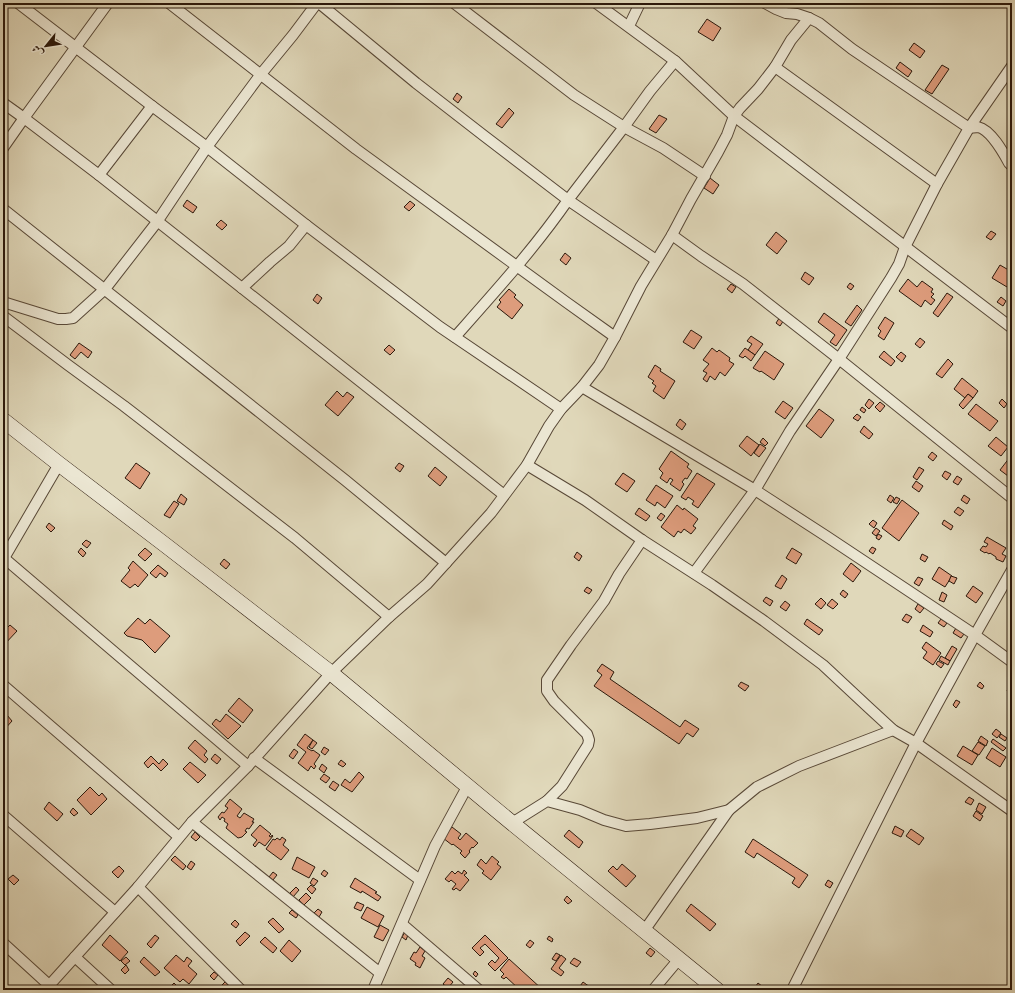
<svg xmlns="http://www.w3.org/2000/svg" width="1015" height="993" viewBox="0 0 1015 993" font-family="'Libre Bodoni',Amiri,serif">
<rect width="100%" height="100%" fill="#e0d8ba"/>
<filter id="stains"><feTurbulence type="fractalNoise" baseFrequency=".005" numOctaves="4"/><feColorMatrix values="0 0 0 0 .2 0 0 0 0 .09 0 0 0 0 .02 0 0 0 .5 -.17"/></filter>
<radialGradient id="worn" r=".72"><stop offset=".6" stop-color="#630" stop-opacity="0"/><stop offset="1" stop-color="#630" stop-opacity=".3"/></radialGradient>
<!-- building -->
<g fill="#dd9c7c" stroke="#2b180b">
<polygon points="707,19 721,28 713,41 698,32"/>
<polygon points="914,43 925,51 920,58 909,50"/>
<polygon points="900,62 912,71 908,77 896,68"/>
<polygon points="942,65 949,69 932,94 925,90"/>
<polygon points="457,93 462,97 458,103 453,99"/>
<polygon points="509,108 514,113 502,128 496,124"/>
<polygon points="659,115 667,119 656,133 649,129"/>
<polygon points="710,178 719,185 713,194 704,188"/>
<polygon points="187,200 197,207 193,213 183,206"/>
<polygon points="410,201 415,205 409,211 404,207"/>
<polygon points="221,220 227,225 222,230 216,225"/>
<polygon points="991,231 996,234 991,240 986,237"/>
<polygon points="776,232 787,241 777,254 766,245"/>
<polygon points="565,253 571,258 566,265 560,260"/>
<polygon points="1000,265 1012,272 1012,290 992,278"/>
<polygon points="805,272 814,278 809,285 801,279"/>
<polygon points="908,279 917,287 922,281 933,289 931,292 934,294 931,297 935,300 931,305 925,300 921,307 899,291"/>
<polygon points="850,283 854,286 851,290 847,287"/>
<polygon points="731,284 736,287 732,293 727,289"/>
<polygon points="509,289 516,295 514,297 523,305 512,319 497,307 501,302 499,300"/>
<polygon points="947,293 953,297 938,317 933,313"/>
<polygon points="317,294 322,298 318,304 313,300"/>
<polygon points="1001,297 1006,301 1003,306 997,302"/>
<polygon points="857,305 862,310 851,326 845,322"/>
<polygon points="824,313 847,330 836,346 830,342 835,335 818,322"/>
<polygon points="780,317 784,320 780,326 776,323"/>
<polygon points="885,317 894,323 884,340 878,336 881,331 878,328"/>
<polygon points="691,330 702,337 694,349 683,342"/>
<polygon points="751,336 763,344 755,355 748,350 752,344 747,341"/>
<polygon points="920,338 925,342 920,348 915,344"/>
<polygon points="79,343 92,352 88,358 81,352 75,359 70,355"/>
<polygon points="389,345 395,350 390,355 384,350"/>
<polygon points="712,348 717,352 719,350 730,358 729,361 734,364 725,376 720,372 715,380 710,376 707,382 703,379 707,373 703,371 709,364 703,360"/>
<polygon points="745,348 755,355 751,361 745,356 743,358 739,356"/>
<polygon points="765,351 784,364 774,380 761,371 760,372 753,368"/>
<polygon points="884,351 895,361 891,366 879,357"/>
<polygon points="901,352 906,356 902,362 896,357"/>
<polygon points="948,359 953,364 942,378 936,374"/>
<polygon points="655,365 661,369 660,371 675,381 664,399 653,391 656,386 652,383 654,381 648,377"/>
<polygon points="962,378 978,391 973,398 968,394 965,398 954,389"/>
<polygon points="337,391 343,397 347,392 354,397 338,416 325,405"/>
<polygon points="968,394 973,398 963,409 959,405"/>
<polygon points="869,399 874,403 869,409 865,405"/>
<polygon points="1002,399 1007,404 1004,408 999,403"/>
<polygon points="783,401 793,408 785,419 775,412"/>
<polygon points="880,402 885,406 880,412 875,407"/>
<polygon points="976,404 998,421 990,431 968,414"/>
<polygon points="862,407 866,410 864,413 860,410"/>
<polygon points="819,409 834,420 821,438 806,426"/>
<polygon points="857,414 861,417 858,421 853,418"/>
<polygon points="680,419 686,424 682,430 676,425"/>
<polygon points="864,426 873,434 869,439 860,432"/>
<polygon points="747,436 759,445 751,456 739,446"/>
<polygon points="996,437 1008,447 1001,456 988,446"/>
<polygon points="763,438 768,443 765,446 760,442"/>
<polygon points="760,444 766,448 759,457 754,453"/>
<polygon points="671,451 689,464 687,467 692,471 687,479 685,478 682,482 684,484 680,491 670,484 673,480 670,478 667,483 660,478 663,473 659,469"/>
<polygon points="932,452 937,456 933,461 928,457"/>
<polygon points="1010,457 1012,459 1012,479 1000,470"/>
<polygon points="136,463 150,473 140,489 125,478"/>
<polygon points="399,463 404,466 400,472 395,468"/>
<polygon points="435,467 447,477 440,486 428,476"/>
<polygon points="919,467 924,470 917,480 913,477"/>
<polygon points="945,471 951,474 947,480 942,476"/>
<polygon points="623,473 635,481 627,492 615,484"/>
<polygon points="697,473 715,484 698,508 692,504 694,501 688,497 686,500 681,497"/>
<polygon points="957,476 962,479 958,485 953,482"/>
<polygon points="916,481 923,486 919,492 912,487"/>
<polygon points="656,485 673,496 665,508 657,502 655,506 646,500"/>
<polygon points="181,494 187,499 184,505 177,501"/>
<polygon points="890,495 894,498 891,503 887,500"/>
<polygon points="964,495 970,499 967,504 961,500"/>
<polygon points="896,497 900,499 897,504 893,502"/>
<polygon points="902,500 919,513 899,541 882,528"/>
<polygon points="174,501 179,504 170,518 164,515"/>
<polygon points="677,505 683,510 684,508 698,519 693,526 696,528 691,534 684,529 681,533 678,531 674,537 661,527"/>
<polygon points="958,507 964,511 960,516 954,512"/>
<polygon points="639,508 650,516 646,521 635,514"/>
<polygon points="661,513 665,516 661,521 657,518"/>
<polygon points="873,520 877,523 874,528 869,524"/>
<polygon points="944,520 953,526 951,530 942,524"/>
<polygon points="49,523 55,528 51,532 46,527"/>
<polygon points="876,528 880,531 876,536 872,533"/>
<polygon points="878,534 882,536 879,540 876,538"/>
<polygon points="987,537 1006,548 1002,554 1006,556 1003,562 996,559 996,557 990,553 989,554 986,552 985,553 980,550 983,546 986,547 988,544 984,542"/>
<polygon points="86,540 91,543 87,548 82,544"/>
<polygon points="872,547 876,549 873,554 869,551"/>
<polygon points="81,548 86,553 83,557 78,552"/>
<polygon points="145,548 152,554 145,561 138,555"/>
<polygon points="792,548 802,554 796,564 786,558"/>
<polygon points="577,552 582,556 579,561 574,557"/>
<polygon points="922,554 928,557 925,562 920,559"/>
<polygon points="224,559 230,564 226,569 220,564"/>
<polygon points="133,561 148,575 138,587 135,584 130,588 121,581 130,570 128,568"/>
<polygon points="851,563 861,571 853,582 843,574"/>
<polygon points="158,565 168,573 165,577 160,573 156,578 150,573"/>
<polygon points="939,567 952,576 945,587 932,579"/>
<polygon points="782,575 787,579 781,589 775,586"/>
<polygon points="951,576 957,578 954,584 949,581"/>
<polygon points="918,577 923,579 919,586 914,583"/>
<polygon points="973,586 983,593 976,603 966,596"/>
<polygon points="587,587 592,590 589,594 584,591"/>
<polygon points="843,590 848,594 845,598 840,594"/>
<polygon points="942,592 947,595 944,602 939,600"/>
<polygon points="766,597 773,601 770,606 763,601"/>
<polygon points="821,598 826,603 821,609 815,604"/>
<polygon points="832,599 838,604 833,609 827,605"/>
<polygon points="785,601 790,605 786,611 780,607"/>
<polygon points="918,604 924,608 920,613 915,609"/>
<polygon points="906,614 912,617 908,623 902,620"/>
<polygon points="138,618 145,624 150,619 170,636 155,653 142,640 127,636 124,633"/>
<polygon points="807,619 823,630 819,635 804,624"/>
<polygon points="941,619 947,623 944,627 938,623"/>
<polygon points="10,625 17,631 3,646 3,630 4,631"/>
<polygon points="923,625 933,632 930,637 920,631"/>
<polygon points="956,628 964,634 961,638 953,633"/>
<polygon points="926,642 941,653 933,665 923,658 927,652 922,648"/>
<polygon points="952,646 957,649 950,661 945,658"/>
<polygon points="941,656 950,661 948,665 939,660"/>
<polygon points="938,661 944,664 941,668 936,664"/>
<polygon points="602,664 614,672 610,679 680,727 685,720 699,729 693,737 687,733 679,744 594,686 602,675 597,671"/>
<polygon points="741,682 749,686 745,691 738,686"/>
<polygon points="980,682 984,686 982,689 977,686"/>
<polygon points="1010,685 1012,686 1012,694 1007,691"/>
<polygon points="239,698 253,710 243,723 228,711"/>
<polygon points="956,700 960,702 956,708 953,705"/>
<polygon points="226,714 241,726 228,739 212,724 216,719 220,722"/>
<polygon points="7,715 12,721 3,731 3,719"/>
<polygon points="996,729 1001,733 997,738 992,734"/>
<polygon points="305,734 313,740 307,748 312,751 313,750 320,755 314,764 316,766 314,769 311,766 308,771 298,763 306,752 297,745"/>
<polygon points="1001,734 1007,738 1005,741 999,737"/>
<polygon points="981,736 988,741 986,746 978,741"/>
<polygon points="993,739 1006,748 1003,751 991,742"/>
<polygon points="195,740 207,751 204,755 208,759 205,763 188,748"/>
<polygon points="313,740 317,743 312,749 309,747"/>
<polygon points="978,742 985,746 979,755 972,751"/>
<polygon points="963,746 978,755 972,765 957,756"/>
<polygon points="324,747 329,750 325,755 321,752"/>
<polygon points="992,748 1006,757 1000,767 986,758"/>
<polygon points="294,749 298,752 293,759 289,756"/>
<polygon points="215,754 221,759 217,764 211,759"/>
<polygon points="151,756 159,764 163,759 168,764 161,771 153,763 148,768 144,763"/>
<polygon points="341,760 346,764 343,767 338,764"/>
<polygon points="190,762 206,775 198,783 183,769"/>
<polygon points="322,764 327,768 324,773 319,769"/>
<polygon points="359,772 364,777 352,792 341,785 345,779 350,783"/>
<polygon points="324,774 330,778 326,783 320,779"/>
<polygon points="1012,775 1012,784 1008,781"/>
<polygon points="333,781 339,785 335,791 329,787"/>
<polygon points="90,787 99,796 102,793 107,799 91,815 77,800"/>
<polygon points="969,797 974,800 971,805 965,802"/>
<polygon points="230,799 242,809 237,816 240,818 244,813 254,819 252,822 254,822 249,829 247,828 245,831 247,832 242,837 238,838 226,828 228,824 224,821 225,819 222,817 220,820 218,817 222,812 224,813 228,808 225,806"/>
<polygon points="49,802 63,814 57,821 44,809"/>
<polygon points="979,803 986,807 982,814 976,810"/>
<polygon points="73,808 78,813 74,816 70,812"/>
<polygon points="976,811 983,816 980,821 973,816"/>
<polygon points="260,825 271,834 269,836 271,837 272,835 273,836 265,846 259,842 255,847 253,845 257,840 251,835"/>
<polygon points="895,826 904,831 901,837 892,833"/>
<polygon points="452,827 461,834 458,838 460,840 466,833 478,843 473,848 472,847 469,851 470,852 465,858 460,853 462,851 453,844 452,845 443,838"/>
<polygon points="911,829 924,838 919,845 906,836"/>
<polygon points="569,830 583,842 579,848 564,836"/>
<polygon points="195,832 200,837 196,841 191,837"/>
<polygon points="282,837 286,840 283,845 289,850 281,860 266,849 273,839 275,840 277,838 280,840"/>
<polygon points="753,839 808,875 799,888 792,883 795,878 757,853 754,858 745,852"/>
<polygon points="175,856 186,866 183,870 171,860"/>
<polygon points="492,856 499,862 497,864 501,867 491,880 482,873 484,871 477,865 481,859 486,864"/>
<polygon points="297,857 315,867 309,878 292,869"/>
<polygon points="191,861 195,864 191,870 187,867"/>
<polygon points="622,864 636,876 626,887 608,871 613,866 617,870"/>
<polygon points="119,866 124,871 118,878 112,872"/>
<polygon points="324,870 328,873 325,877 321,874"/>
<polygon points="464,870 467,873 464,875 469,880 460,891 456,888 454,890 452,889 456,884 451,880 449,882 445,879 452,871 455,874 458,871 462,874"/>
<polygon points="273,872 277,875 273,880 269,877"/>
<polygon points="13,875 19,880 14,885 8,879"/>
<polygon points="313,878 318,881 314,886 310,883"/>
<polygon points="355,878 377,892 375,893 381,897 378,901 362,891 361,893 350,887"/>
<polygon points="828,880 833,883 830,888 825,885"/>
<polygon points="311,885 316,889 312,894 307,889"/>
<polygon points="296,887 299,890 293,897 290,893"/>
<polygon points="306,893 311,898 304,905 299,900"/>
<polygon points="567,896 572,901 568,904 564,900"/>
<polygon points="357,902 364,905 361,911 354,908"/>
<polygon points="691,904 716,924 710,931 686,911"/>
<polygon points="367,907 384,916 378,927 361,918"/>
<polygon points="318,909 322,912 319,917 314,913"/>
<polygon points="292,910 298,915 296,918 289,913"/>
<polygon points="273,918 284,929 279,933 268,922"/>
<polygon points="235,920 239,924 236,928 231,924"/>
<polygon points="380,925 389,930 383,941 374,937"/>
<polygon points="245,932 250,936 240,946 236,941"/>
<polygon points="405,932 408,935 406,940 402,937"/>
<polygon points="110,935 128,952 120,961 102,945"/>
<polygon points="155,935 159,938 151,948 147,944"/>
<polygon points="485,935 508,958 495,971 488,964 492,960 495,963 499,958 485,944 480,948 484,952 480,956 472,948"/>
<polygon points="549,936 553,939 552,942 547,939"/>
<polygon points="265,937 277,948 273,953 260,942"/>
<polygon points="289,940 301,951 292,962 280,951"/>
<polygon points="530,940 534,943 530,948 526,945"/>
<polygon points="420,947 425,951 422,956 425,958 420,968 415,965 416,963 410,959 414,952 416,953"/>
<polygon points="650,948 655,952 651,957 646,953"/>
<polygon points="556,953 560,955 556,961 552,959"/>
<polygon points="176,955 184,962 187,957 192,961 188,966 197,974 189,984 183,979 180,982 164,968"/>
<polygon points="561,955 566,959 559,968 564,972 561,976 551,969"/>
<polygon points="126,957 130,961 125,965 121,961"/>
<polygon points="144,957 160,972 155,976 140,962"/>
<polygon points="574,958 581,962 577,967 570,963"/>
<polygon points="509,959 543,990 520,990 506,977 504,979 501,977 504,974 500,970"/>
<polygon points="126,965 129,970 125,974 121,970"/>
<polygon points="475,971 478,974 476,977 473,974"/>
<polygon points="214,972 218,975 214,980 210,976"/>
<polygon points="448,978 453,982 448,988 443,984"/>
<polygon points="225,982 230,987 227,990 223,990 220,987"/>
<polygon points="583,982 590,987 587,990 580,990 578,989"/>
<polygon points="174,983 176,985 173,989 171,986"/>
<polygon points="758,983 763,987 761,990 753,990"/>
<polygon points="771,986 776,988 776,990 769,990"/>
</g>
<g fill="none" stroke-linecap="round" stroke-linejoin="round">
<defs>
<g id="street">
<polyline points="18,3 152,106 207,147 306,225 440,327 561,409"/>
<polyline points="108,3 24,118 99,175 504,495"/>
<polyline points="169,3 356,149 566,302 615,337"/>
<path d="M319,3L416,83L483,135L568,200C534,249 494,293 455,337"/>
<polyline points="454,3 574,95 624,127 663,148 705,176"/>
<polyline points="596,3 675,61 734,116 1012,328"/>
<polyline points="629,26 640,3"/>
<polyline points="775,67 937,184"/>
<polyline points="3,103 24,118 3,148"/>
<polyline points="969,128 1012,66"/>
<path d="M969,128C971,128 975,127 978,127C991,130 1003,152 1009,163L1012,166"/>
<polyline points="99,175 152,106"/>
<polyline points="3,209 345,480 446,563"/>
<polyline points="672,235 701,256 743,284 839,359 1012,498"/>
<polyline points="656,260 568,200 624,127 650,91 675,61"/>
<polyline points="242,288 270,262 289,246 306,225"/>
<polyline points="3,302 58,319 66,319 73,318 105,289 157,222 207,147 261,74 293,35 317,3"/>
<polyline points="3,316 68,365 124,406 295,538 389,617"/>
<polyline points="582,387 755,490 826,536 975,635 1012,662"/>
<polyline points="527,465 585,500 642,540 712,585 764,621 823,665 868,707 893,730 916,743 1012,811"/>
<polyline points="4,558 248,766"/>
<polyline points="3,560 59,464"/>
<polyline points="694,573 755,490 790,431 839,359 891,278 899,264 905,247 937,184 969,128 852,49 819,23 809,18 797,14 786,13 776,9 765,3"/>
<polyline points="3,685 179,837"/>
<polyline points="254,758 420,880"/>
<polyline points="547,801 562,786 588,745 589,740 587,734 554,701 547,691 547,680 571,645 604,601 619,574 642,540"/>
<polyline points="3,815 115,912"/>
<polyline points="192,822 380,973"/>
<polyline points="512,823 547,801 580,810 604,820 626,826 650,824 697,818 729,810 757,787 799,766 893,730"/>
<polyline points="138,887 241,990"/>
<polyline points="402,924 479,990"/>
<polyline points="644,931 729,810"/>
<polyline points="3,943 49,985"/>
<polyline points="75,957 111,990"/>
<polyline points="45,990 138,887 192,822 248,766 331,673 389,617 427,584 491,513 527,465 549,426 561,409 582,387 599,365 615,337 641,286 672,235 691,199 718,152 727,135 734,116 740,108 758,89 775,67 791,40 809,18"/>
<polyline points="373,990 435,846 467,787"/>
<polyline points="653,990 679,959"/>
<polyline points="792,990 916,743 975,635 1012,570"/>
</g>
<polyline id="secondary" points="3,420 59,464 164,544 331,673 512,823 717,990"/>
</defs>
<!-- street casing -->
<use href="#street" stroke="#584837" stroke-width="12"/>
<!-- secondary casing -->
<use href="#secondary" stroke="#2b180b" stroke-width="16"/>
<!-- street -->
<use href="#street" stroke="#ebe6d2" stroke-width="10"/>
<!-- secondary -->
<use href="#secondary" stroke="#ebe6d2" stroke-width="15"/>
</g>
<!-- margin -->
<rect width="1015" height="993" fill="none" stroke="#e0d8ba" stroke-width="16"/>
<rect x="4" y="4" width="1007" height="985" fill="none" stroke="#2b180b" stroke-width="2"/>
<rect x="8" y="8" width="999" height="977" fill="none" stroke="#2b180b"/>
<!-- north arrow -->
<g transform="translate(46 46) rotate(240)" stroke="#ebe6d2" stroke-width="3" paint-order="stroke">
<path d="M0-3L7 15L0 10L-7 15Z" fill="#2b180b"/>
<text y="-6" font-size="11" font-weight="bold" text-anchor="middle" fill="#2b180b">ش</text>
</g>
<rect width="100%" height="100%" filter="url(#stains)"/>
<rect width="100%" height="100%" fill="url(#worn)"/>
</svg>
